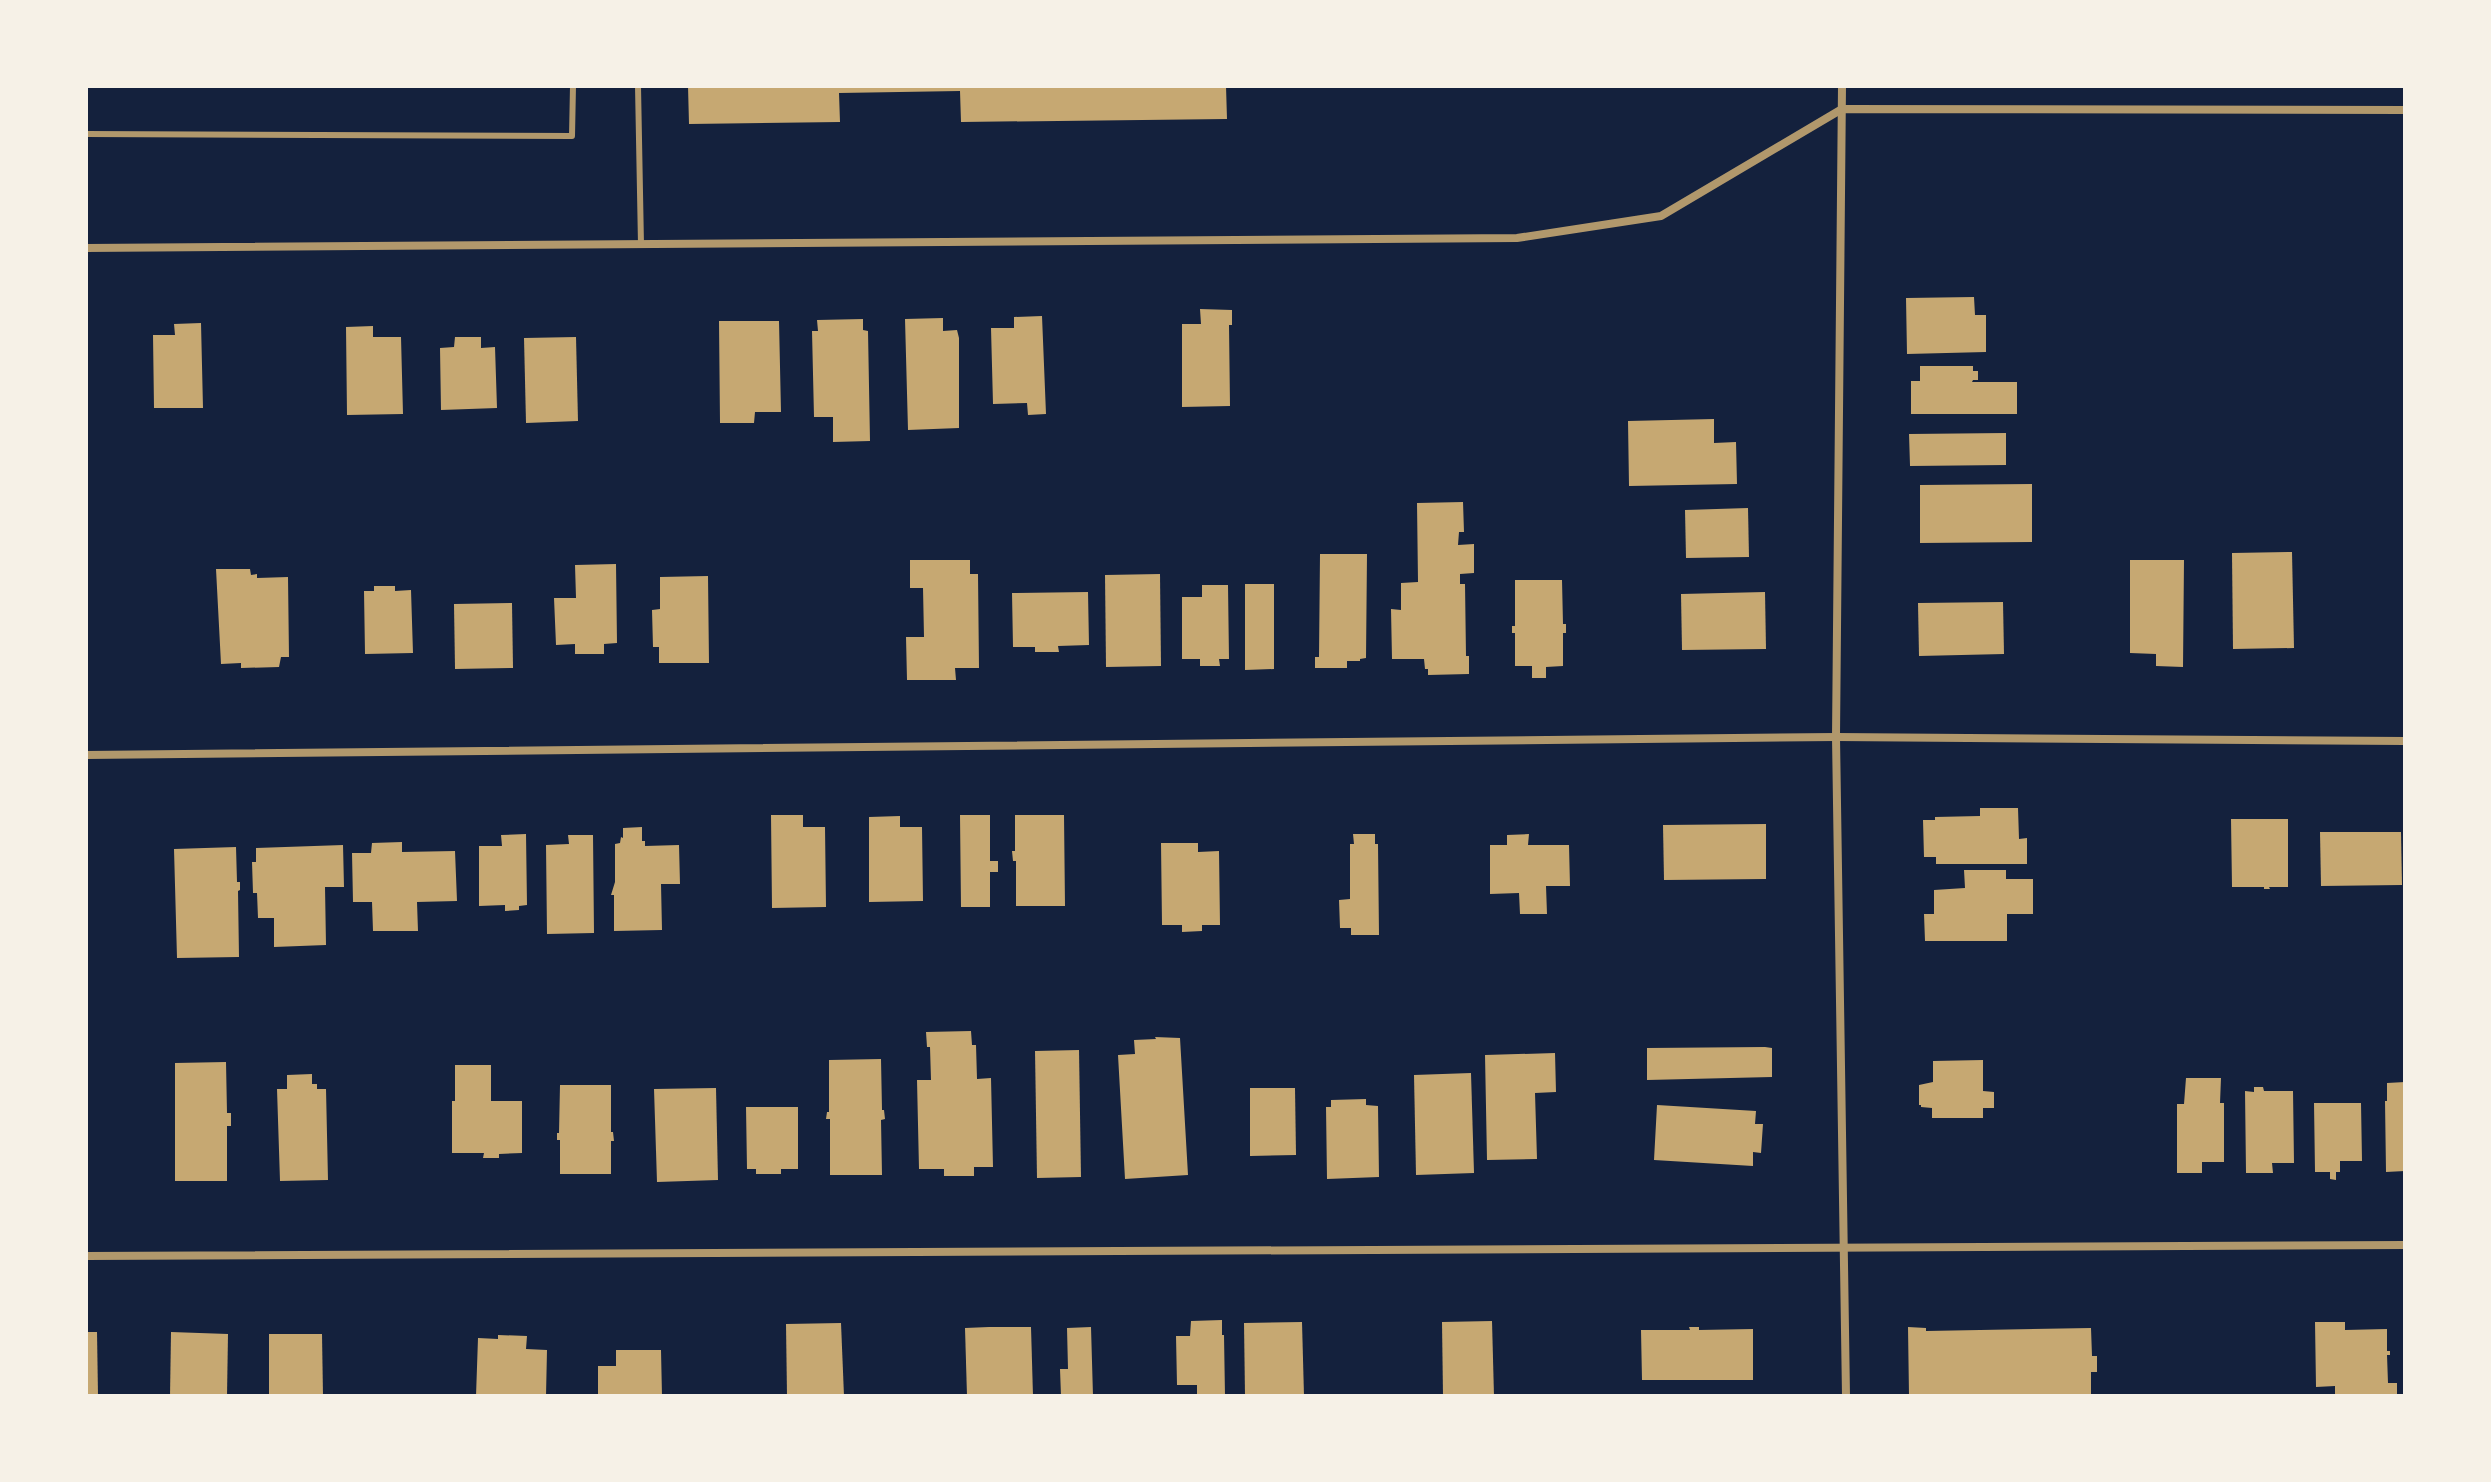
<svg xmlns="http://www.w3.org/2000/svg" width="2491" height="1482" viewBox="0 0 2491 1482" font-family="Signika,sans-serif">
<rect width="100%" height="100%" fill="#14213d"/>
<!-- building -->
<g fill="#c6a872">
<polygon points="688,86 1226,86 1227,119 961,122 960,91 839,93 840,122 689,124"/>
<polygon points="1974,297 1975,315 1986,315 1986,352 1907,354 1906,298"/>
<polygon points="1200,309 1232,310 1232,325 1229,325 1230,406 1182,407 1182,324 1201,324"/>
<polygon points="1042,316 1046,414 1028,415 1027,403 993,404 991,328 1014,328 1014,317"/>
<polygon points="943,318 943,331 957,330 959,338 959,428 908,430 905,319"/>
<polygon points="863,319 863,330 868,331 870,441 833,442 833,417 814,417 812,331 818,331 817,320"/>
<polygon points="719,321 779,321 781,412 755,412 754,423 720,423"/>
<polygon points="201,323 203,408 154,408 153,335 175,335 174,324"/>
<polygon points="373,326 373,337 401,337 403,414 347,415 346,327"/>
<polygon points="455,337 481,337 481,348 495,347 497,408 441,410 440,348 454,347"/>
<polygon points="576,337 578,421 526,423 524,338"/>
<polygon points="1920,366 1973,366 1973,371 1978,371 1978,380 1973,380 1972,382 2017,382 2017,414 1911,414 1911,381 1920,381"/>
<polygon points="1714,419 1714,443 1736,442 1737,484 1629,486 1628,421"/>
<polygon points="2006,433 2006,465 1910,466 1909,434"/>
<polygon points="2032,484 2032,542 1920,543 1920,485"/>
<polygon points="1463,502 1464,532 1459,532 1458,545 1474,544 1474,573 1460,574 1460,584 1465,584 1466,656 1469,656 1469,674 1428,675 1428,669 1425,669 1424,659 1392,659 1391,609 1401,610 1401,583 1418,582 1417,503"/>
<polygon points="1748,508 1749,557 1686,558 1685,510"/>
<polygon points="2292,552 2294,648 2233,649 2232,553"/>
<polygon points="1320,554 1367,554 1366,658 1360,659 1360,661 1347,661 1347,668 1315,668 1315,657 1319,657"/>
<polygon points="910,560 970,560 970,574 978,574 979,668 955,668 956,680 907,680 906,637 924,637 923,588 910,588"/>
<polygon points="2130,560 2184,560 2183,667 2156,666 2156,654 2130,653"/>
<polygon points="616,564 617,643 604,644 604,654 575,654 575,644 556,645 554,598 576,598 575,565"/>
<polygon points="216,569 250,569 251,575 257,574 257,578 288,577 289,657 281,657 279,667 241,668 241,663 221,664"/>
<polygon points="1160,574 1161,666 1106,667 1105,575"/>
<polygon points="708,576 709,663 659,663 659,647 653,647 652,610 660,609 660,577"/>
<polygon points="1515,580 1562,580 1563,624 1566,624 1566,633 1563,633 1563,666 1546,667 1546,678 1532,678 1532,666 1515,666 1515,633 1512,633 1512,626 1515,626"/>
<polygon points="1245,584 1274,584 1274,669 1245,670"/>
<polygon points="1202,585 1228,585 1229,659 1219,659 1220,666 1200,666 1200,659 1182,659 1182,597 1202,597"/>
<polygon points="374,586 395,586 395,591 411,590 413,653 365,654 364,591 374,591"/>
<polygon points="1088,592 1089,645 1058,646 1059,652 1035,652 1035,647 1013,647 1012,593"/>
<polygon points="1765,592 1766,649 1682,650 1681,594"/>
<polygon points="2003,602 2004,654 1919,656 1918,603"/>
<polygon points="512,603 513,668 455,669 454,604"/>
<polygon points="1980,808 2018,808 2019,839 2027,838 2027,864 1936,864 1936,857 1924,857 1923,820 1935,820 1935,817 1980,816"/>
<polygon points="771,815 803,815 803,827 825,827 826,907 772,908"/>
<polygon points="960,815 990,815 990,861 998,861 998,872 990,872 990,907 961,907"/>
<polygon points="1015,815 1064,815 1065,906 1016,906 1016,861 1013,861 1012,851 1015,851"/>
<polygon points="900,816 900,827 922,827 923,901 869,902 869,817"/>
<polygon points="2231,819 2288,819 2288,887 2269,887 2270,889 2264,889 2264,887 2232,887"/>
<polygon points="1766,824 1766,879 1664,880 1663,825"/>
<polygon points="642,827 642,841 645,841 645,846 679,845 680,884 661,884 662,930 614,931 614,895 611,895 615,882 615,844 620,843 621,837 623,838 623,828"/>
<polygon points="2320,832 2401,832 2402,885 2321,886"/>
<polygon points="526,834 527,905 519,906 519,910 505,911 505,905 479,906 479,846 502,846 501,835"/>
<polygon points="1353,834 1375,834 1375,844 1378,844 1379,935 1351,935 1351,928 1340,928 1339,900 1350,899 1350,844 1354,844"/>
<polygon points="1529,834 1528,845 1569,845 1570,886 1546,886 1547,914 1520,914 1519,893 1490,894 1490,845 1507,845 1507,835"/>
<polygon points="568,835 593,835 594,933 547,934 546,845 569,844"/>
<polygon points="402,842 402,852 455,851 457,901 417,902 418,931 373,931 372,902 353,902 352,853 371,853 372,843"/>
<polygon points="1161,843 1198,843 1198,852 1219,851 1220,925 1202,925 1202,931 1182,932 1182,925 1162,925"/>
<polygon points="343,845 344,887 325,887 326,945 274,947 274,918 258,918 257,893 253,893 252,862 256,862 256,848"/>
<polygon points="236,847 237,882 240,882 240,890 238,891 239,957 177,958 174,849"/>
<polygon points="1964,870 2006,870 2006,879 2033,879 2033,914 2007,914 2007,941 1925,941 1924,914 1934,914 1934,890 1965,888"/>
<polygon points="971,1031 972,1045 976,1045 977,1079 991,1078 993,1167 974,1167 974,1176 944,1176 944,1169 919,1169 917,1080 931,1080 930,1047 927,1047 926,1032"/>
<polygon points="1155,1037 1180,1038 1188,1175 1125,1179 1118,1055 1135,1054 1134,1040 1156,1039"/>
<polygon points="1765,1047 1772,1048 1772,1077 1647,1080 1647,1048"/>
<polygon points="1079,1050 1081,1177 1037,1178 1035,1051"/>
<polygon points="1555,1053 1556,1092 1535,1093 1537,1159 1487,1160 1485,1055"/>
<polygon points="881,1059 882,1110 884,1110 885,1119 881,1120 882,1175 830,1175 830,1119 826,1119 827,1112 829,1112 829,1060"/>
<polygon points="1983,1060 1983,1091 1994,1092 1994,1108 1983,1108 1983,1118 1932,1118 1932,1108 1921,1107 1921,1105 1919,1105 1919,1085 1933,1082 1933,1061"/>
<polygon points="226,1062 227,1113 231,1113 231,1126 227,1126 227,1181 175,1181 175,1063"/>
<polygon points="455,1065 491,1065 491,1101 522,1101 522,1153 499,1154 499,1158 483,1158 484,1153 452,1153 452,1101 455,1101"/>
<polygon points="1471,1073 1474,1173 1416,1175 1414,1075"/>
<polygon points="312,1074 312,1084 317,1084 317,1089 326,1089 328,1180 280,1181 277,1089 287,1089 287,1075"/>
<polygon points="2186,1078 2221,1078 2220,1103 2224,1103 2224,1162 2202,1162 2202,1173 2177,1173 2177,1104 2184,1104"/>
<polygon points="2405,1082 2405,1171 2386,1172 2385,1101 2387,1101 2387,1083"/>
<polygon points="560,1085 611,1085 611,1132 613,1132 614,1141 611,1141 611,1174 560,1174 560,1140 557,1140 557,1133 559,1133"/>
<polygon points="2254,1087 2263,1087 2264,1091 2293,1091 2294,1163 2272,1163 2273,1173 2246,1173 2245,1091 2254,1092"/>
<polygon points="716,1088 718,1180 657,1182 654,1089"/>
<polygon points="1250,1088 1295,1088 1296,1155 1250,1156"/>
<polygon points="1366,1099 1366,1105 1378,1106 1379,1177 1327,1179 1326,1107 1331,1107 1331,1100"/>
<polygon points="2314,1103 2361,1103 2362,1161 2340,1161 2340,1172 2336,1172 2336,1180 2330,1179 2330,1172 2315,1172"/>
<polygon points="1657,1105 1756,1111 1755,1124 1763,1124 1761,1153 1753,1152 1753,1166 1654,1160"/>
<polygon points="746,1107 798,1107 798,1169 781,1169 781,1174 756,1174 756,1169 747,1169"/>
<polygon points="1222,1320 1222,1335 1224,1335 1225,1396 1197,1396 1197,1385 1177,1385 1176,1336 1190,1336 1191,1321"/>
<polygon points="1492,1321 1494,1396 1443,1396 1442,1322"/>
<polygon points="1302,1322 1304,1396 1245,1396 1244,1323"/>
<polygon points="2315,1322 2345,1322 2345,1330 2387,1329 2387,1351 2390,1351 2390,1355 2387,1355 2388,1383 2397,1383 2397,1396 2335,1396 2335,1386 2316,1387"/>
<polygon points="841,1323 844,1396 787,1396 786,1324"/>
<polygon points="989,1327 1031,1327 1033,1396 967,1396 965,1328"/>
<polygon points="1091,1327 1093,1396 1061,1396 1060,1369 1068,1369 1067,1328"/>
<polygon points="1689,1327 1699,1327 1699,1330 1753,1329 1753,1380 1642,1380 1641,1330 1690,1330"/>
<polygon points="1908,1327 1926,1328 1926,1331 2091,1328 2092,1356 2097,1356 2097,1372 2091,1372 2091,1396 1909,1396"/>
<polygon points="86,1332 97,1332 98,1396 86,1396"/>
<polygon points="171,1332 228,1334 227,1396 170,1396"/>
<polygon points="269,1334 322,1334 323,1396 269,1396"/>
<polygon points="498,1335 527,1336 526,1349 547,1350 546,1396 476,1396 478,1338 498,1339"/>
<polygon points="616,1350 661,1350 662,1396 598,1396 598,1366 616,1366"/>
</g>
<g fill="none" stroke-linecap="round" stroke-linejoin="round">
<!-- service -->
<g stroke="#b1986c" stroke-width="6">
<polyline points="638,86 641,245"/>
<polyline points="86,134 572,136 573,86"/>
</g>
<!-- minor -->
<g stroke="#b1986c" stroke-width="8">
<polyline points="1842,86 1836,737 1846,1396"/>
<polyline points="86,248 1517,238 1661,216 1842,109 2405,110"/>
<polyline points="86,755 1836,737 2405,741"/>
<polyline points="86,1256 2405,1245"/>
</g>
</g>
<!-- border -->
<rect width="2491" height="1482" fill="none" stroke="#f6f1e7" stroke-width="176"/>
</svg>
